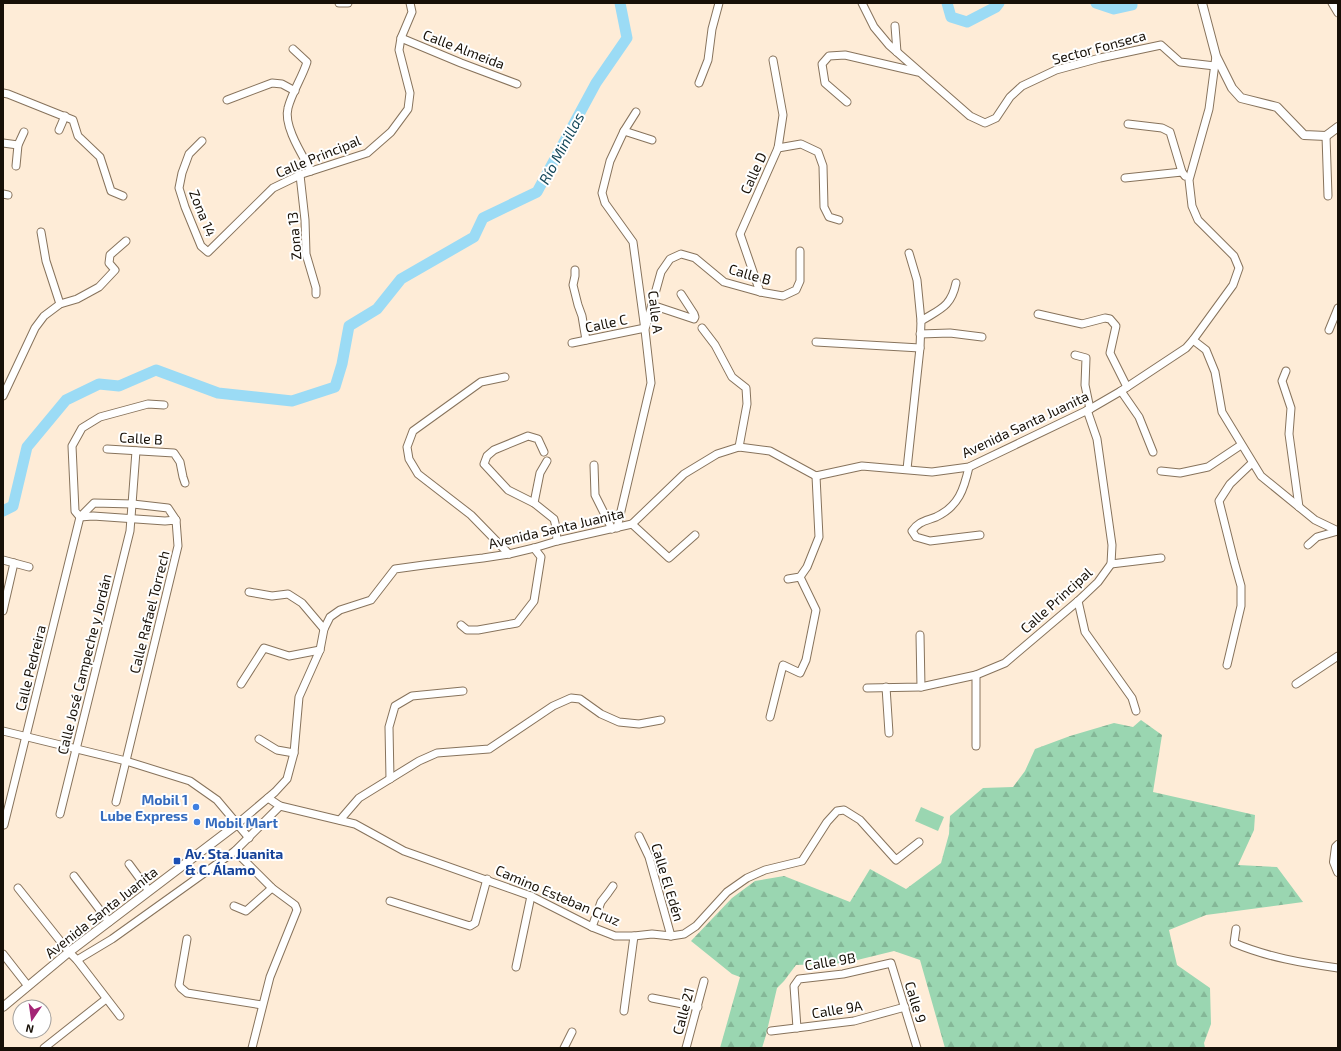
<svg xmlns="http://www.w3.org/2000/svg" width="1341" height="1051" viewBox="0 0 1341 1051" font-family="'Exo 2',sans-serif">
<defs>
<pattern id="forest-firs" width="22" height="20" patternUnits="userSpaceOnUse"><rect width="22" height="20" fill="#9ad6b1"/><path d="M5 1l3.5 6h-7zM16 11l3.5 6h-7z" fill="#84b797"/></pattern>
</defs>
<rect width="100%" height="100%" fill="#feecd7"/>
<!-- forest -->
<polygon fill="url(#forest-firs)" points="1141,720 1162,735 1153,792 1255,815 1254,830 1238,865 1277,867 1303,902 1206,915 1169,930 1177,965 1210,988 1211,1024 1204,1043 1205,1048 945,1048 920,960 894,951 845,963 796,965 784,981 777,988 766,1035 762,1048 720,1048 740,977 732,974 691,941 732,898 755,881 784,876 850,902 870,869 906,889 941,863 949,834 950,816 983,788 1013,787 1025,771 1035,749 1070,736 1114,723 1133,727"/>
<!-- pitch -->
<polygon fill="#9ad6b1" points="921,807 944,817 938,831 915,821"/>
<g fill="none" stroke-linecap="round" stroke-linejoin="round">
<!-- river -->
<g stroke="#9bdbf5" stroke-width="11">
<polyline points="947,3 951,17 967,22 996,7 999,3"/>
<polyline points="1096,3 1114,9 1132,5 1132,3"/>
<polyline points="3,511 13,506 27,447 66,400 99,384 119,386 156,370 218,393 292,401 335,387 342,364 349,326 377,309 401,279 474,237 483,218 537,192 596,83 627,38 620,3"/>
</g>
<defs>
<g id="minor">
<polyline points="339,3 348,3"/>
<polyline points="862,3 874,27 889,45 970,116 985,123 996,118 1010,97 1022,86 1056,70 1100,58 1161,45 1180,62 1215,66"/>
<polyline points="1332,3 1338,13"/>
<polyline points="895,26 897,52"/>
<polyline points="401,38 461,63 517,84"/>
<path d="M293,49L307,62C302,78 292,92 288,108C283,126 303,156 311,171"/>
<polyline points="699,83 708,60 712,29 719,3"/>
<polyline points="3,93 8,94 73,120 78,136 100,157 111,191 123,196"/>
<polyline points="227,100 272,83 282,84 295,91"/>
<polyline points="847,102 825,83 822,64 829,56 845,55 918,72"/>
<polyline points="1128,124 1162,128 1170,132 1182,172"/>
<polyline points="59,130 65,116"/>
<polyline points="624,131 652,140"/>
<polyline points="1326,136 1328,196"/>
<polyline points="202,141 189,154 182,173 179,188 185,207 201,246 208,252 273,188 302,174 367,153 391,132 408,109 410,93 399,50 401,38 412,12 410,3"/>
<polyline points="3,143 18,145"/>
<polyline points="778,148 801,144 818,152 823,166 824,207 829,217 839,220"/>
<polyline points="16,166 18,145 24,132"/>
<polyline points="300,175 305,220 306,254 316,288 316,294"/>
<polyline points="1125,178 1182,172 1185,176"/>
<polyline points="3,194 8,195"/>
<polyline points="41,232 46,261 60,304"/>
<polyline points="909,253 917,280 921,321"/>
<polyline points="575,270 575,276 573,285 578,305 582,316 586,340"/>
<polyline points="760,292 740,234 778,148 783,115 773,60"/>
<polyline points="652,305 694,319 695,317 694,314 681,294"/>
<polyline points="1038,314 1082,324 1105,318 1110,319 1116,326 1110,353 1127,387"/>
<polyline points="646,326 661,272 670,259 681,254 695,258 724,282 760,292 783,296 796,290 800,281 800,251"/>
<polyline points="702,328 715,345 732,377 746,388 747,404 739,447"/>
<polyline points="1329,330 1338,308"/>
<polyline points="920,334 950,333 982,337"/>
<polyline points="1193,340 1206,350 1215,372 1222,412 1261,476 1315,520 1338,531"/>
<polyline points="816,342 920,348"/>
<polyline points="572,343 645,328"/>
<polyline points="1075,355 1086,358 1085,385 1090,409"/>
<polyline points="1286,371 1282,381 1291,408 1289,434 1299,507"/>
<polyline points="505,377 481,382 413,431 407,447 409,459 418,474 471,515 509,554"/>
<polyline points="1121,391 1139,417 1153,452"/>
<polyline points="3,396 35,328 44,316 60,304 77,299 99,287 115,270 109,263 110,255 126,241"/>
<polyline points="107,449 174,453 180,462 183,477 185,483"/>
<polyline points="544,452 538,439 528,436 494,450 487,456 484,464 508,490 534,503 554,519 556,527 557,541"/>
<polyline points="594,465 595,495 612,529"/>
<path d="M969,467C964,489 959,506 936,517C926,521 919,521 912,531L916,537L930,541L980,535"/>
<path d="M907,469L920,348L921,321C940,309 951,307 956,283"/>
<polyline points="1161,471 1180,473 1208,467 1241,445"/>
<polyline points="534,503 540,473 547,461"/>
<polyline points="80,517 93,516 165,521 176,520 178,546 116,802"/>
<polyline points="80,517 75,511 72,446 82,428 100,417 148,404 164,405"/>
<polyline points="632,524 669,558 695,535"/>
<polyline points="617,528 651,383 645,330 633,242 605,203 602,193 610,161 624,131 636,112"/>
<polyline points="1308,545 1317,537 1338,531"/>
<polyline points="3,560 29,567"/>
<polyline points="1111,564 1161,558"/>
<polyline points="788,579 800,577 807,567 819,537 816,476"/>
<polyline points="249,592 272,596 288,594 302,603 324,629"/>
<polyline points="1078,601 1085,632 1132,698 1136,711"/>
<polyline points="3,611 14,563"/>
<polyline points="461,625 467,630 478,630 517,623 534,601 541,557 534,548"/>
<polyline points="920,635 921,687"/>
<polyline points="1227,665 1241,606 1241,586 1234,561 1219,501 1230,484 1252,463"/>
<polyline points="241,684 264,648 289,656 320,650"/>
<polyline points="1296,684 1338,656"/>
<polyline points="886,687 889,733"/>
<polyline points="867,688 921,687 976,675 1005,663 1078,601 1098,582 1111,564 1112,545 1097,439 1087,410"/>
<polyline points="770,717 783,665 800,673 806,660 816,610 800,577"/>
<polyline points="3,731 126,761 190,781 217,800 249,838"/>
<polyline points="259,739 277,750 294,753"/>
<polyline points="976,746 976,675"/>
<polyline points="390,779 389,727 395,706 412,696 463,691"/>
<polyline points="268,798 280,806 355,824 404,851 531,896 592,927 615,936 634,936 652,934 671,936 684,934 696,926 727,892 747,878 765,870 802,861 827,822 837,811 844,810 860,820 896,860 919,842"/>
<polyline points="60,814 130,531 136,451"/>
<polyline points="340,820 359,798 419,761 437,753 489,749 553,706 571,698 580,699 601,714 619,722 639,724 661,720"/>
<polyline points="4,825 80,517 94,503 133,504 168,508 176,520"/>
<polyline points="236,825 275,792 287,779 294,753 299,697 320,650 324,629 330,617 340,610 371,600 395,569 424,565 483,558 509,554 534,548 557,541 632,524 684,474 717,454 739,447 770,451 816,476 862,466 932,472 969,467 1090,409 1121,391 1186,348 1193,340 1233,285 1239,268 1234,256 1198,220 1192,206 1189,180 1209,109 1216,56"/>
<polyline points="639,836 649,857 671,936"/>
<polyline points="235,851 272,888 295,905 297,910 270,977 252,1048"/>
<polyline points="129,864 149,891"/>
<polyline points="74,876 109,922"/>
<polyline points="18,888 69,952 77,960 120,1016"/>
<polyline points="390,901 470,926 475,923 487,879"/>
<polyline points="234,906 246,911 272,888"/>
<polyline points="592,927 601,902 608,893 613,886"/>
<path d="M1236,929L1234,943C1267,957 1302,963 1338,968"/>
<polyline points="187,939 179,985 181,988 187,993 262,1005"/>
<polyline points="3,954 28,986"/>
<polyline points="77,960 112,939 235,851 280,806"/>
<polyline points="516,967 531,896"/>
<polyline points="652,998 698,1007"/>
<polyline points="624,1011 634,936"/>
<polyline points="797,1028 794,986 799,979 843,974 891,963 917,1048"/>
<polyline points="771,1031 854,1021 905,1007"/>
<polyline points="44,1048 106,999"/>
<polyline points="564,1048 572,1032"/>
<polyline points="686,1048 704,981"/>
</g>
<g id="tertiary">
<polyline points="1202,3 1216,56 1232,88 1241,98 1277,107 1304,135 1326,136 1338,127"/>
<polyline points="1338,845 1336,847 1334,862 1338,872"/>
<polyline points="3,1007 69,952 236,825"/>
</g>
</defs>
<!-- minor casing -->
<use href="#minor" stroke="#87735c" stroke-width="9"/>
<!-- tertiary casing -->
<use href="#tertiary" stroke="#87735c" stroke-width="10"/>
<!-- minor -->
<use href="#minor" stroke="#fff" stroke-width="7"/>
<!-- tertiary -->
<use href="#tertiary" stroke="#fff" stroke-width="8"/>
</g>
<!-- markers -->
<g fill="#3f7fe0" stroke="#fff" stroke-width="1.5">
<circle cx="196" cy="807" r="4"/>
<circle cx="197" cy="822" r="4"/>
</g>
<rect fill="#1a4fb4" stroke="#fff" stroke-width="1.5" x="173" y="857" width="8" height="8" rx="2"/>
<g text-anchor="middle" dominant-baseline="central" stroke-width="4" stroke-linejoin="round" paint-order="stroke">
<!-- street labels -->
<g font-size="14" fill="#171007" stroke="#fff">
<text transform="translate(1099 47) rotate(-15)">Sector Fonseca</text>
<text transform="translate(464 49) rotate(21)">Calle Almeida</text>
<text transform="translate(318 156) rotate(-22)">Calle Principal</text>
<text transform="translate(753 173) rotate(-66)">Calle D</text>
<text transform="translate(203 213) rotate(68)">Zona 14</text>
<text transform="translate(294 236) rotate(-95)">Zona 13</text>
<text transform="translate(750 274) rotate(16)">Calle B</text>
<text transform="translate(656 312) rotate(83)">Calle A</text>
<text transform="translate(606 323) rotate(-12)">Calle C</text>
<text transform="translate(1025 424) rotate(-25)">Avenida Santa Juanita</text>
<text transform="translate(141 438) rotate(3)">Calle B</text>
<text transform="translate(556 528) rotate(-13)">Avenida Santa Juanita</text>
<text transform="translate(1056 600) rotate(-42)">Calle Principal</text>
<text transform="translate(149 612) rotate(-76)">Calle Rafael Torrech</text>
<text transform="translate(84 664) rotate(-76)">Calle José Campeche y Jordán</text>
<text transform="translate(30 668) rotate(-76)">Calle Pedreira</text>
<text transform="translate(668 882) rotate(73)">Calle El Edén</text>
<text transform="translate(558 895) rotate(23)">Camino Esteban Cruz</text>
<text transform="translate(101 912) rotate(-38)">Avenida Santa Juanita</text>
<text transform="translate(830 961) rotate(-9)">Calle 9B</text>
<text transform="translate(916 1002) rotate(73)">Calle 9</text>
<text transform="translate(837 1009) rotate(-9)">Calle 9A</text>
<text transform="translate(683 1011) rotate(-75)">Calle 21</text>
</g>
<!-- shop labels -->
<g font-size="14" font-weight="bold" fill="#366cbe" stroke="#fff" text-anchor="end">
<text x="188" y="799">Mobil 1<tspan x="188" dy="16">Lube Express</tspan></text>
<text x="205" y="822" text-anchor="start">Mobil Mart</text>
</g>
<!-- transit labels -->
<g font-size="14" font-weight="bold" fill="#164399" stroke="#fff" text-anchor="start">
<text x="185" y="853">Av. Sta. Juanita<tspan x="185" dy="16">&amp; C. Álamo</tspan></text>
</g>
<!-- water labels -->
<g font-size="15" font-style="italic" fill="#174a5c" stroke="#fff">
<text transform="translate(561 148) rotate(-62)">Río Minillas</text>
</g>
</g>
<!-- border -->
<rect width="1341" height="1051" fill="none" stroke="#171007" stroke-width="8"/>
<!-- north arrow -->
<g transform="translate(32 1019) rotate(193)"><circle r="19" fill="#ffffff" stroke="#a29f9c"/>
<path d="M0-3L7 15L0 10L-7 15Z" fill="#a42576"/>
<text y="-6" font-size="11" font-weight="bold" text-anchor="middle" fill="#171007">N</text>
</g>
</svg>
